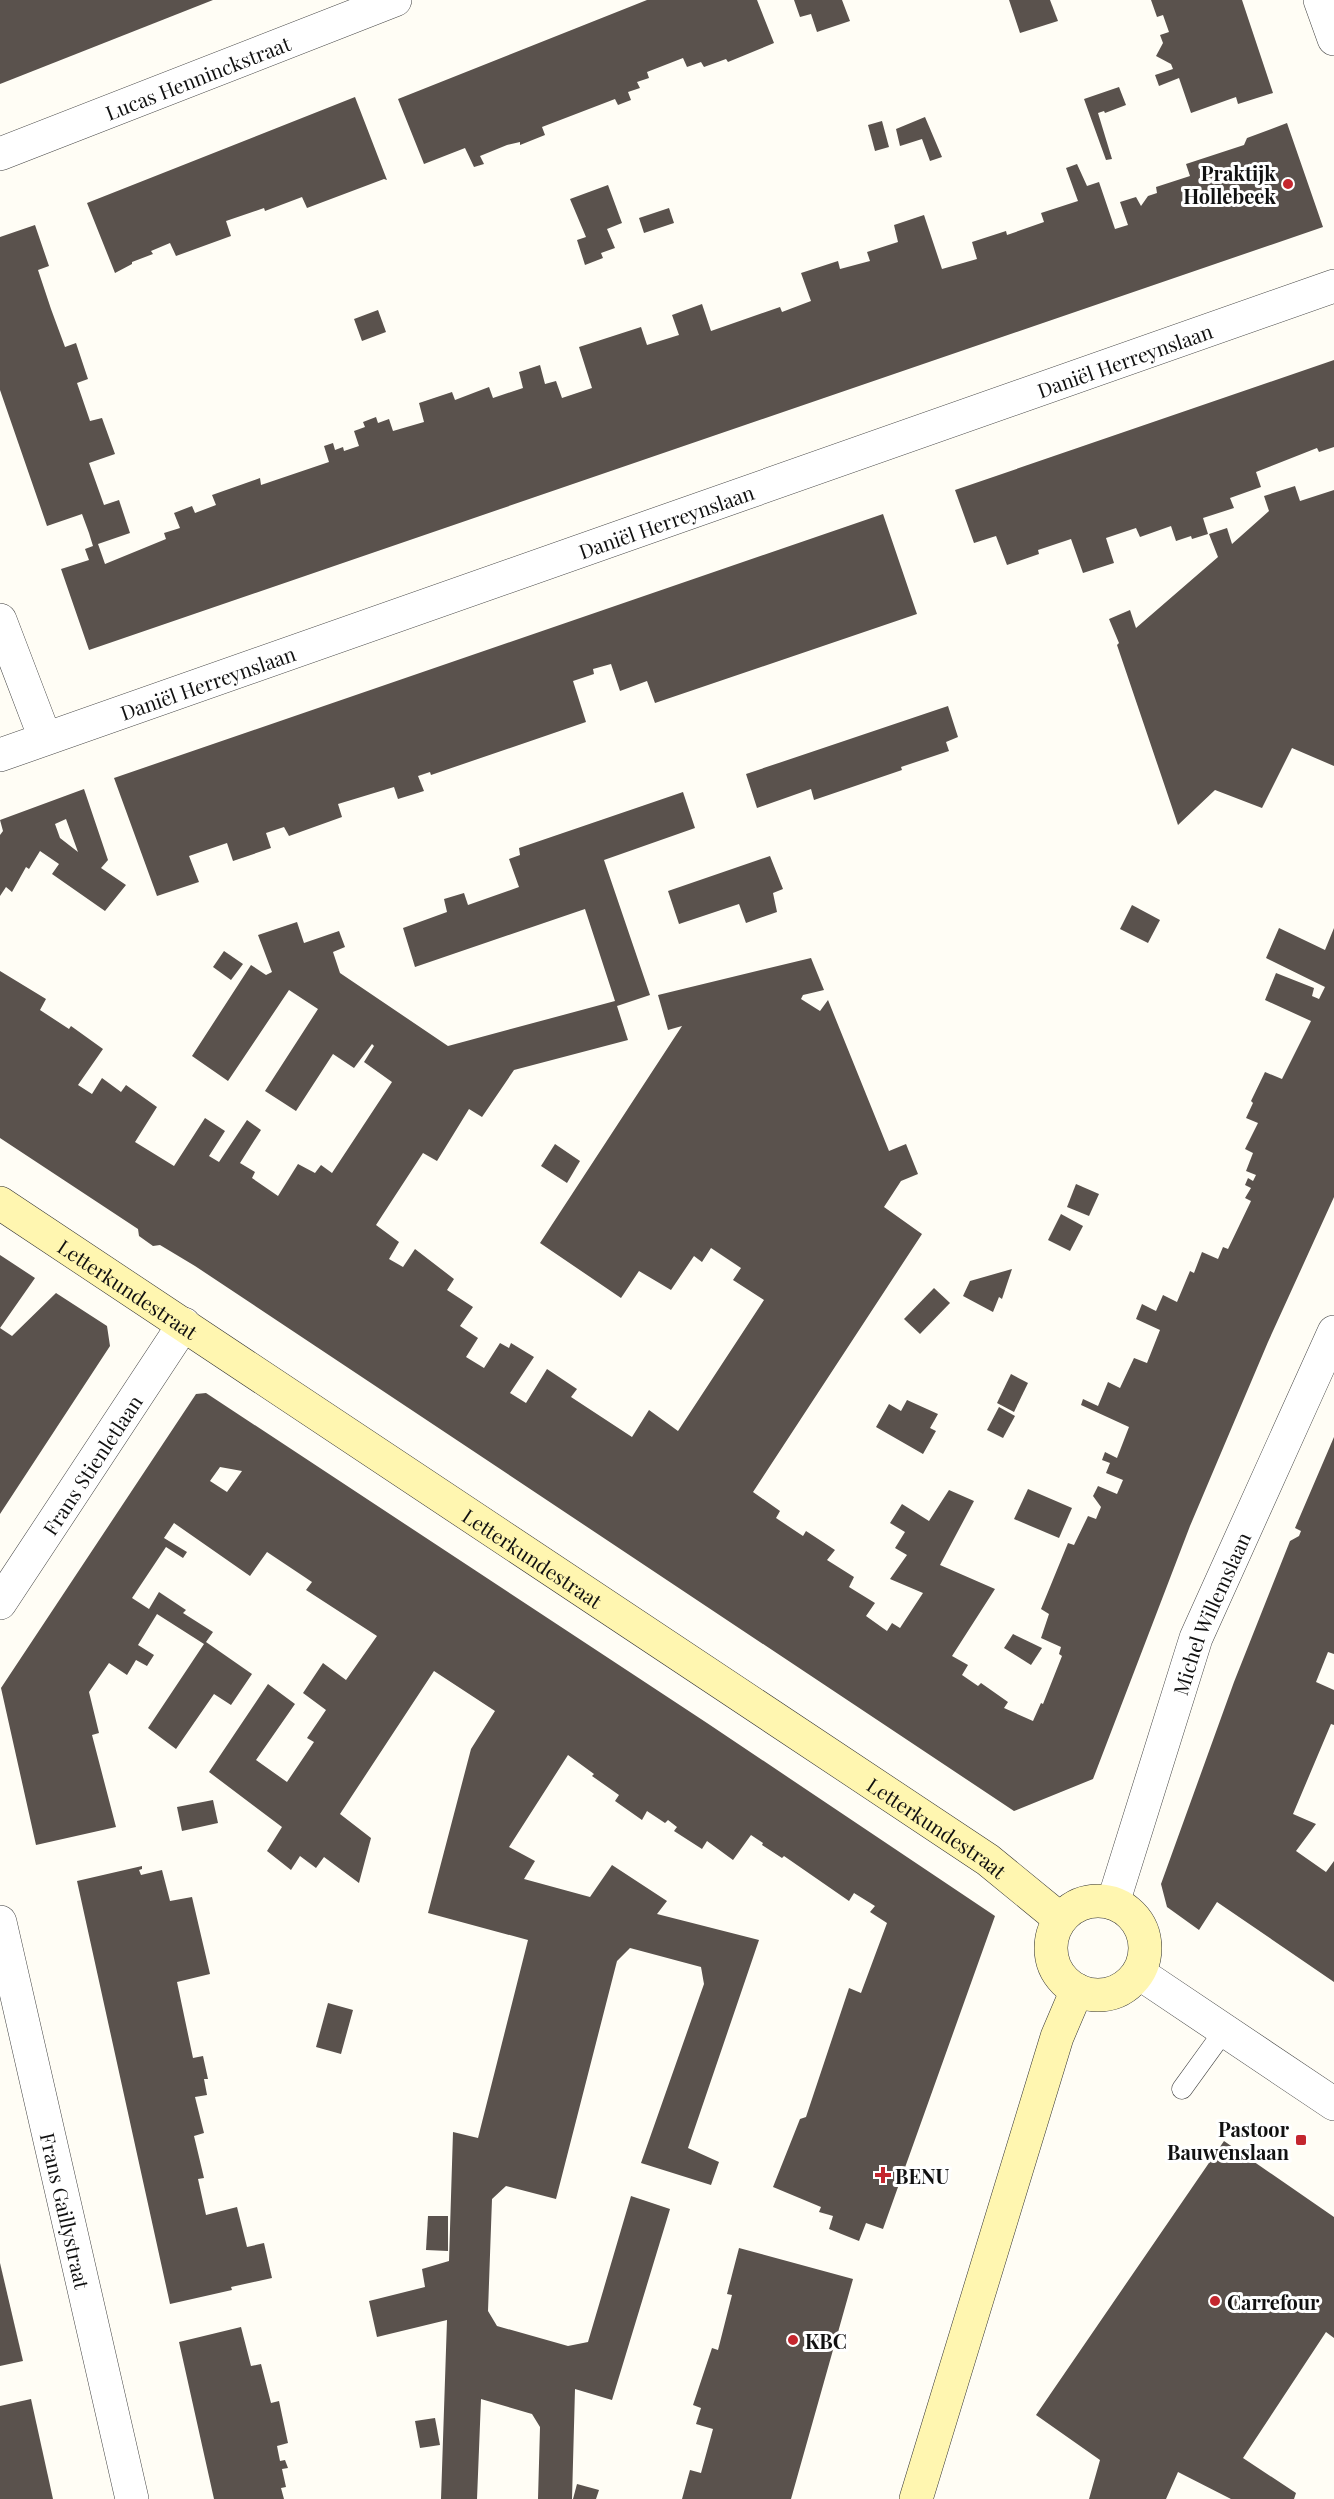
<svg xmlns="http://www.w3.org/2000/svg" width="1334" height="2499" viewBox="0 0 1334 2499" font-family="'Playfair Display',serif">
<rect width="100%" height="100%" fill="#fffdf5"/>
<!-- building -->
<g fill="#5a524d" fill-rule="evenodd">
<polygon points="0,0 213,0 0,84"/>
<polygon points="647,0 757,0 774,43 728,62 726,59 704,67 701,62 687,67 683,58 647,72 649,78 637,82 640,88 628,92 631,100 618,105 615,99 542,127 545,135 520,145 520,142 507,145 480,156 484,164 474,167 465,148 424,164 398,99"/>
<polygon points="794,0 842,0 850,21 817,32 811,14 800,17"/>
<polygon points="1009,0 1050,0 1058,21 1020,33"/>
<polygon points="1151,0 1242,0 1273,93 1238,104 1236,97 1191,113 1179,78 1159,86 1155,75 1173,69 1171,64 1156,56 1163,43 1160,35 1169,32 1163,15 1157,17"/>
<polygon points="1119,87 1126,105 1105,113 1104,111 1098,113 1112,159 1106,160 1084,99"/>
<polygon points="355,97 387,180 384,179 307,208 302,197 265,211 264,208 226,221 231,236 176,256 170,243 151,251 153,254 132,262 132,264 115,273 87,203"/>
<polygon points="925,117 942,157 930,161 922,139 900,146 896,129"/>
<polygon points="882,121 889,147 875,151 868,125"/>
<polygon points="1287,123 1323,227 89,650 61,569 89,560 85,549 93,546 89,533 82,514 47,526 0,390 0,237 35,225 49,266 38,270 51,309 65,347 76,343 88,379 77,383 90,421 102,418 115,454 89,463 104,505 119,500 130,533 98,544 105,564 166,539 164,533 180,528 174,513 192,506 195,513 216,505 212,495 260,478 261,485 329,462 324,446 333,443 335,450 343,447 344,451 359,446 354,431 365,427 363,422 376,417 378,423 389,419 393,431 424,422 419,403 452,392 455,400 489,387 493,398 523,388 519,372 540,365 545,384 556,381 562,398 592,388 579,347 641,327 647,345 679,335 672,315 702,304 711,331 780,307 782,312 811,301 801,273 838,261 840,269 870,261 867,252 898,242 894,225 924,215 942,269 977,259 972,242 1006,231 1007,235 1044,222 1041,213 1078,201 1066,168 1077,164 1087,186 1099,182 1115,229 1128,225 1120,202 1136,197 1141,206 1148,196 1157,193 1156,187 1190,176 1186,164 1244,145 1247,138"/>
<polygon points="608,185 622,223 607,229 615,248 601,253 603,258 585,265 577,240 586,237 570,199"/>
<polygon points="669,208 674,223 644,233 639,218"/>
<polygon points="378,310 386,332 362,341 354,319"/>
<polygon points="1334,360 1334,447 1319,452 1317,448 1256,472 1261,487 1230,498 1234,508 1203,518 1208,534 1192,539 1191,536 1176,541 1171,526 1140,537 1136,528 1106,538 1114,563 1083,573 1071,539 1038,550 1039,554 1007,565 996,536 974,543 955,490"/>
<polygon points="1295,486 1300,501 1334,490 1334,766 1292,748 1262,808 1215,790 1178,825 1117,645 1119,643 1109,619 1130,610 1136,628 1218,557 1209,534 1227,528 1232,544 1269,511 1264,496"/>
<polygon points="883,514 917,614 655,703 647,681 620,691 611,664 593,669 594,674 573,681 586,722 431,775 430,772 418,776 424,791 398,799 394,787 338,804 342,817 289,836 284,827 266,833 271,848 233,861 227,843 189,856 199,882 157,896 114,778"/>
<polygon points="948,706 958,737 946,742 949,751 901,767 902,770 814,800 811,789 757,808 746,774"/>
<path d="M84,789L108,860L101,868L126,885L105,911L52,874L59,864L40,851L29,869L26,867L12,892L6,887L0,896V835L3,831L0,820ZM66,819L78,852L60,838L55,824Z"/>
<polygon points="683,792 695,828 604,860 650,995 617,1006 628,1040 514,1070 482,1117 469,1109 437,1161 423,1153 376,1225 399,1242 389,1259 403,1267 415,1249 454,1279 447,1290 473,1307 460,1326 478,1338 466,1357 484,1368 500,1343 509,1348 511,1343 534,1357 510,1393 526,1403 547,1369 577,1389 571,1397 632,1437 649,1410 678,1431 764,1300 733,1280 741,1268 711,1248 702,1262 694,1256 671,1290 639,1271 621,1298 540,1243 682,1026 668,1030 658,995 811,958 824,990 803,995 801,999 820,1011 828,1000 889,1151 906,1144 918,1174 901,1181 884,1207 922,1234 753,1492 780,1511 776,1518 803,1536 806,1531 835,1550 827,1560 854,1577 849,1587 875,1603 866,1616 887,1631 892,1623 900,1628 923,1593 890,1579 907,1555 895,1548 905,1532 890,1523 902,1504 929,1521 949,1490 974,1501 940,1565 995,1589 952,1656 968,1665 962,1675 978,1686 981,1683 1008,1702 1004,1708 1033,1721 1041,1703 1043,1704 1062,1656 1059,1654 1061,1647 1041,1638 1049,1614 1041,1609 1068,1543 1074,1545 1088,1516 1096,1519 1101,1507 1093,1496 1098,1486 1117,1494 1123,1480 1106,1473 1110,1463 1102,1460 1105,1452 1117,1458 1129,1427 1081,1405 1083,1399 1098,1406 1108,1382 1120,1388 1134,1358 1147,1363 1160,1330 1136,1319 1142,1304 1156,1311 1163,1295 1177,1302 1190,1271 1194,1273 1202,1252 1218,1259 1223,1247 1228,1249 1251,1201 1245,1198 1251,1188 1245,1185 1248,1178 1253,1181 1256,1175 1246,1171 1253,1153 1245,1149 1258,1123 1246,1118 1253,1103 1251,1101 1265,1072 1282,1079 1311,1021 1265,1000 1276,973 1314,988 1312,996 1319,999 1325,987 1266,958 1279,928 1325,950 1334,928 1334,1197 1268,1342 1190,1526 1093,1779 1014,1811 195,1266 160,1245 153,1246 139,1236 138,1229 0,1138 0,971 46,999 40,1010 69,1029 71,1026 103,1049 78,1085 92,1094 102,1078 121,1092 126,1085 157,1107 135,1142 174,1166 205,1118 225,1131 209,1156 219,1162 247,1120 261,1130 240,1163 255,1172 252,1178 278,1196 298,1164 315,1173 321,1165 332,1173 392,1082 364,1062 374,1046 372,1044 354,1068 333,1054 296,1111 265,1091 318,1009 289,990 228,1081 192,1056 251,965 266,975 272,972 258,935 297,922 304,943 339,931 345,947 333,952 340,973 448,1046 615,1001 585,909 415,967 403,928 447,912 444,899 464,893 468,905 519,887 509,859 520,855 519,848"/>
<polygon points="770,856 783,889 773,893 777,912 746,923 739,904 679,924 668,891"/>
<polygon points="1132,905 1160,920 1148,943 1120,929"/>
<polygon points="224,951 243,964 231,980 213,967"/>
<polygon points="555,1144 580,1161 567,1183 541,1166"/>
<polygon points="1076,1184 1099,1194 1089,1216 1067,1207"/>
<polygon points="1061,1214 1083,1226 1070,1251 1048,1240"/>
<polygon points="0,1255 35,1278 0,1328 12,1336 56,1293 107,1326 110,1346 0,1514"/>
<polygon points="1012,1269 1002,1299 999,1297 993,1312 963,1296 970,1281"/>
<polygon points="934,1288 950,1303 920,1334 904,1319"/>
<polygon points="1011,1374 1028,1383 1014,1412 997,1403"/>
<path d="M206,1393L707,1723L995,1916L883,2229L866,2223L859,2241L829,2229L833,2216L819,2212L821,2207L773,2187L800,2119L806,2117L849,1988L861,1993L887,1923L870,1912L875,1906L854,1893L849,1901L784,1856L782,1858L762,1845L763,1843L751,1835L733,1860L707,1841L702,1849L674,1831L677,1827L668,1820L665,1823L647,1811L642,1820L615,1801L619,1795L592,1776L594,1774L568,1755L509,1847L535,1861L524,1879L590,1897L612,1865L667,1901L657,1914L759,1940L688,2148L719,2162L711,2185L641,2163L704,1984L701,1967L630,1948L617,1961L556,2199L506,2186L492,2199L488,2311L497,2326L568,2346L588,2342L631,2196L670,2209L612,2400L575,2389L572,2499H538L540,2427L532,2414L481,2399L477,2499H441L447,2320L377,2337L369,2301L425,2287L422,2269L449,2261L453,2132L478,2138L528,1940L428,1913L471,1749L495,1711L434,1671L340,1814L371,1838L359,1883L324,1857L316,1868L300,1856L291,1870L267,1851L282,1827L209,1772L268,1684L295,1704L256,1760L287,1782L314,1742L307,1738L326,1710L303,1693L323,1663L346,1680L377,1636L306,1590L312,1582L267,1552L250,1576L174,1523L164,1538L187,1552L183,1558L166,1547L132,1598L149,1609L159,1592L186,1610L183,1613L213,1632L206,1642L252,1674L231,1705L214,1694L176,1749L148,1728L204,1644L157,1614L138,1645L154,1655L147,1666L136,1660L127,1675L109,1663L89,1692L99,1733L92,1735L116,1827L36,1845L1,1688L196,1394ZM220,1467L242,1471L227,1492L210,1481Z"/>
<polygon points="907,1400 938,1414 930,1428 936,1431 923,1454 876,1427 889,1404 901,1411"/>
<polygon points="999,1407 1015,1416 1003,1438 987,1430"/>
<polygon points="1334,1437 1334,1654 1328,1652 1316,1682 1334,1690 1334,1725 1331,1724 1293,1814 1316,1824 1296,1851 1326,1872 1334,1861 1334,1982 1217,1902 1199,1930 1167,1907 1161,1884 1234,1682 1290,1541 1299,1536 1301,1531 1295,1528"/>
<polygon points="1028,1489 1072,1508 1059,1538 1014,1519"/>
<polygon points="1013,1634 1042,1648 1031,1665 1004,1648"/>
<polygon points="213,1800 218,1823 182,1831 177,1807"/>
<polygon points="142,1866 142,1869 139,1870 141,1875 162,1870 170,1901 192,1897 210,1974 177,1982 193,2058 203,2056 208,2079 204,2079 207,2095 195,2097 204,2133 194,2136 204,2178 198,2179 206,2215 237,2207 247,2247 264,2243 272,2278 231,2287 232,2290 170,2304 77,1881"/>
<polygon points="328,2003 353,2010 341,2054 316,2047"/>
<polygon points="1224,2141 1334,2217 1334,2338 1326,2332 1243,2458 1296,2493 1294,2499 1231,2499 1178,2472 1166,2499 1089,2499 1100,2460 1036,2415"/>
<polygon points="428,2216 448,2216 448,2251 426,2250"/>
<polygon points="739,2248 853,2279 791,2499 682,2499 690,2470 701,2473 713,2429 696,2424 701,2408 693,2405 712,2348 718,2350 732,2295 727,2294"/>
<polygon points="0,2263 23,2361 0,2366"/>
<polygon points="241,2327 251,2366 261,2364 271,2403 279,2401 288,2443 277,2446 280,2461 285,2460 288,2468 282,2469 286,2487 281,2488 284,2499 214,2499 179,2342"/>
<polygon points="31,2399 53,2499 0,2499 0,2406"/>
<polygon points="435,2418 440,2445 420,2448 415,2421"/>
<polygon points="577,2484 599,2490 596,2499 573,2499"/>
</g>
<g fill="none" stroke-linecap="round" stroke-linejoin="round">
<defs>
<polyline id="lane" points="1182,2089 1224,2031"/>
<g id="street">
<polyline points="1320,0 1334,39"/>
<path id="s1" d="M0,154L395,0"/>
<polyline points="0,620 45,738"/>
<path id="s2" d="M0,755L1334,286"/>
<path id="s3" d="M0,1603L184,1324"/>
<path id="s4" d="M1113,1903L1196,1638L1334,1332"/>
<path id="s5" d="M0,1922L132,2499"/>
<polyline points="1139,1973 1334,2104"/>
</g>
<g id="secondary">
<path id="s6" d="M0,1203L988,1860L1060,1919"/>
<circle cx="1098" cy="1948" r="47"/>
<polyline points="916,2499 1057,2037 1077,1990"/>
</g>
</defs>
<!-- lane casing -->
<use href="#lane" stroke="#444" stroke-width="21"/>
<!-- street casing -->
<use href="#street" stroke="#444" stroke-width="34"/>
<!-- secondary casing -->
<use href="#secondary" stroke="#333" stroke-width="34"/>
<!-- lane -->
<use href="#lane" stroke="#fff" stroke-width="20"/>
<!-- street -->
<use href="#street" stroke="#fff" stroke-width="33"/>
<!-- secondary -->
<use href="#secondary" stroke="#fff6b0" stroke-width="33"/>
</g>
<!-- markers -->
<g fill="#c4262e" stroke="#fff" stroke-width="2">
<circle cx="1288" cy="184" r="6"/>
<rect x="1295" y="2134" width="12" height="12" rx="3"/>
<path d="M880 2166h6v6h6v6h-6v6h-6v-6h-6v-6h6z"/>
<circle cx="1215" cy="2301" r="6"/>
<circle cx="793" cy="2340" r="6"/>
</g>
<g text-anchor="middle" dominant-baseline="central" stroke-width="6" stroke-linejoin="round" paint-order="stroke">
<!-- street labels -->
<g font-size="20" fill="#111" stroke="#fff">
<text stroke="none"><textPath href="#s1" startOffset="212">Lucas Henninckstraat</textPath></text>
<text stroke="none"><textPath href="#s2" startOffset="1192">Daniël Herreynslaan</textPath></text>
<text stroke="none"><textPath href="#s2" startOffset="706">Daniël Herreynslaan</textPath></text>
<text stroke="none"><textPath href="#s2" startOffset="220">Daniël Herreynslaan</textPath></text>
<text stroke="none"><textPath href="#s6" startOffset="154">Letterkundestraat</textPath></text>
<text stroke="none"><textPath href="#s3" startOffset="166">Frans Stienletlaan</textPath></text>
<text stroke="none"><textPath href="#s6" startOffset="640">Letterkundestraat</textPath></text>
<text stroke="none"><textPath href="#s4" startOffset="306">Michel Willemslaan</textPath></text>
<text stroke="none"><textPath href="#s6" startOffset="1126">Letterkundestraat</textPath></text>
<text stroke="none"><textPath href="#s5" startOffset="296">Frans Gaillystraat</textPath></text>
</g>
<!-- poi labels -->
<g font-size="20" font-weight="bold" fill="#111" stroke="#fff" text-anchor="start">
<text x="1276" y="172" text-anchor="end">Praktijk<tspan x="1276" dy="23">Hollebeek</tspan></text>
<text x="1289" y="2128" text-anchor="end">Pastoor<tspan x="1289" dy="23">Bauwenslaan</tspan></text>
<text x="895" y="2175">BENU</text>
<text x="1227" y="2301">Carrefour</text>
<text x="805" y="2340">KBC</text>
</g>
</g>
</svg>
